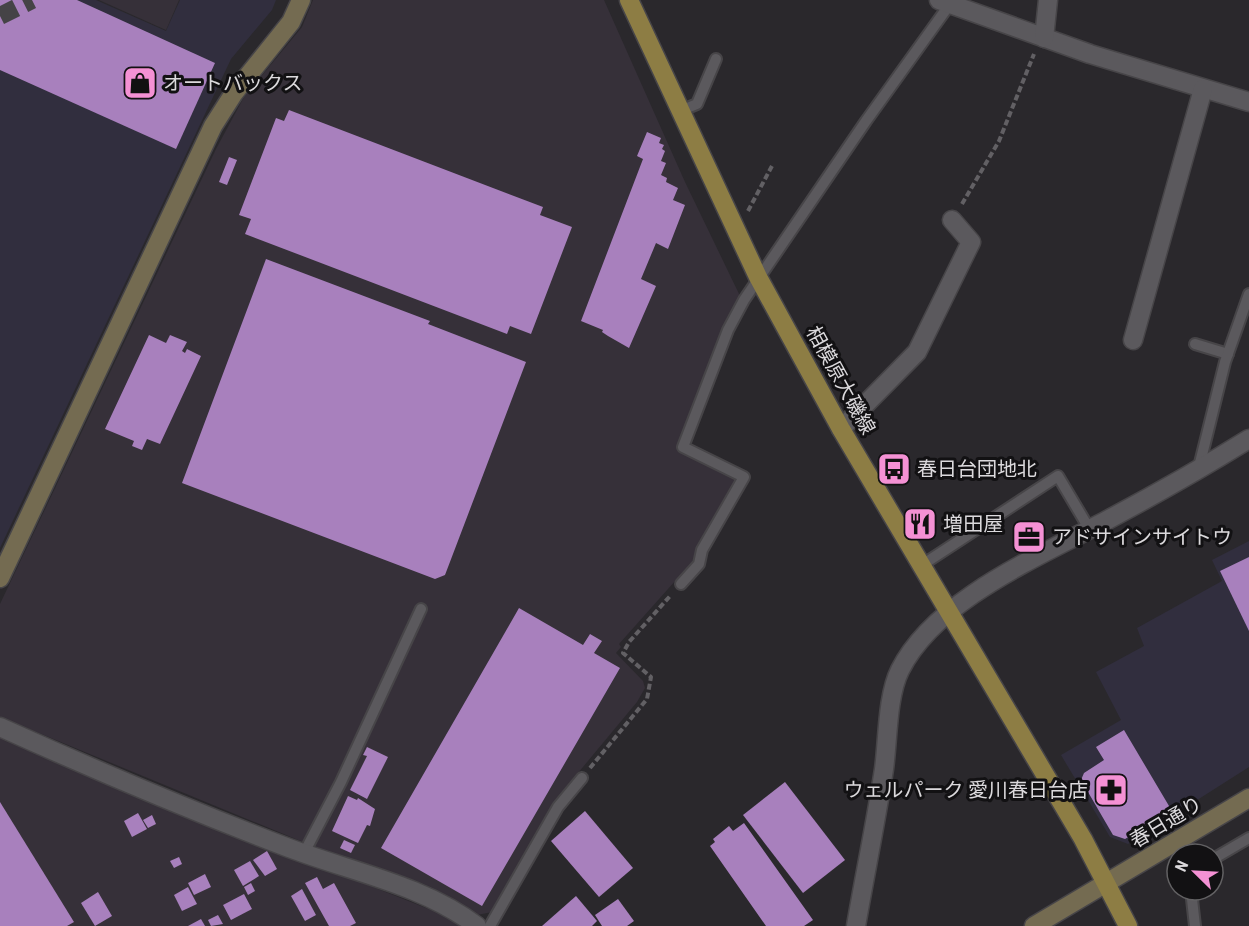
<svg xmlns="http://www.w3.org/2000/svg" width="1249" height="926" viewBox="0 0 1249 926" font-family="'Roboto Condensed','Noto Sans JP',sans-serif">
<rect width="100%" height="100%" fill="#2a282c"/>
<!-- commercial -->
<g fill="#312e3e">
<polygon points="0,0 96,0 166,31 180,0 276,0 272,10 231,59 0,548"/>
<polygon points="1249,541 1249,767 1128,844 1110,837 1061,755 1121,720 1096,672 1144,646 1137,628 1222,581 1212,560"/>
</g>
<!-- built -->
<g fill="#363039">
<polygon points="99,0 179,0 166,30"/>
<polygon points="313,0 604,0 685,182 741,298 679,449 739,479 692,562 619,644 621,647 616,653 643,681 645,688 637,702 553,803 492,912 477,915 450,898 298,840 0,717 0,604 216,149 244,97 302,27"/>
<polygon points="0,737 92,776 444,915 461,926 0,926"/>
</g>
<!-- building -->
<g fill="#a880bd">
<polygon points="0,0 77,0 215,63 176,149 0,70"/>
<polygon points="289,110 543,207 540,215 572,227 531,334 510,326 507,334 245,234 251,219 239,215 276,118 284,121"/>
<polygon points="647,132 661,138 659,143 664,145 662,149 665,151 661,161 666,163 661,175 667,178 666,182 678,188 673,200 685,205 668,249 656,243 641,279 656,286 629,348 608,336 602,332 603,330 581,321 643,159 637,156"/>
<polygon points="229,157 237,160 227,185 219,182"/>
<polygon points="266,259 430,321 428,324 526,362 445,575 435,579 182,483"/>
<polygon points="149,335 166,343 170,335 187,342 182,351 185,353 187,349 201,356 160,444 147,439 142,450 132,446 134,441 105,429"/>
<polygon points="1249,557 1249,631 1220,571"/>
<polygon points="519,608 583,645 590,634 602,641 594,653 620,668 482,906 381,848"/>
<polygon points="1124,730 1172,811 1125,839 1113,835 1081,780 1084,773 1104,760 1096,747"/>
<polygon points="367,747 388,757 367,799 350,790 367,756 363,755"/>
<polygon points="785,782 845,860 803,893 743,815"/>
<polygon points="348,796 357,800 358,798 375,809 370,826 367,825 358,843 332,831"/>
<polygon points="0,802 74,922 67,926 0,926"/>
<polygon points="585,811 633,868 599,897 551,841"/>
<polygon points="138,813 147,829 132,837 124,821"/>
<polygon points="152,815 156,824 148,828 143,820"/>
<polygon points="744,823 813,920 804,926 766,926 710,846 715,842 713,839 729,826 733,831"/>
<polygon points="344,840 355,845 351,853 340,848"/>
<polygon points="267,851 277,869 265,876 253,860"/>
<polygon points="179,857 182,864 174,868 170,861"/>
<polygon points="250,861 259,876 243,886 234,870"/>
<polygon points="205,874 211,887 194,895 188,883"/>
<polygon points="317,877 323,889 334,883 356,923 350,926 329,926 305,883"/>
<polygon points="251,883 255,891 248,895 244,887"/>
<polygon points="188,887 197,904 182,911 174,895"/>
<polygon points="302,889 316,915 305,921 291,896"/>
<polygon points="98,892 112,916 95,926 81,903"/>
<polygon points="244,894 252,909 231,920 223,905"/>
<polygon points="576,896 597,921 592,926 542,926"/>
<polygon points="618,899 634,921 627,926 602,926 595,915"/>
<polygon points="218,915 223,924 211,926 208,920"/>
<polygon points="201,919 205,926 188,926"/>
</g>
<g fill="none" stroke-linecap="round" stroke-linejoin="round">
<!-- highway-tunnel -->
<polyline stroke="#454346" stroke-width="18" stroke-dasharray="18 9" stroke-linecap="butt" points="0,16 32,0"/>
<defs>
<g id="lane">
<polyline points="680,111 697,104 716,59"/>
<polyline points="1195,344 1228,354"/>
<polyline points="1198,471 1225,362 1249,294"/>
<polyline points="922,565 1058,476 1090,530"/>
<polyline points="681,584 699,564 702,550 744,477 683,447 728,330 744,300 866,121 950,4"/>
<polyline points="304,853 341,782 421,609"/>
<polyline points="1213,859 1249,838"/>
<polyline points="1191,890 1195,926"/>
<polyline points="490,926 558,807 582,778"/>
</g>
<g id="street">
<polyline points="939,0 1090,54 1249,102"/>
<polyline points="1044,38 1048,0"/>
<polyline points="1133,340 1203,89"/>
<polyline points="841,429 917,352 971,242 952,220"/>
<path d="M0,727C95,770 192,811 289,848C352,872 423,885 477,926"/>
<path d="M856,926C865,874 876,821 884,769C888,740 887,696 900,670C936,598 1043,555 1111,518C1158,493 1204,467 1249,439"/>
</g>
<g id="secondary">
<polyline points="0,578 213,126 234,93 291,22 301,0"/>
<polyline points="1034,926 1249,798"/>
</g>
<polyline id="primary" points="629,0 758,277 841,429 1083,839 1128,926"/>
</defs>
<!-- lane casing -->
<use href="#lane" stroke="#474548" stroke-width="14"/>
<!-- street casing -->
<use href="#street" stroke="#474548" stroke-width="21"/>
<!-- secondary casing -->
<use href="#secondary" stroke="#474548" stroke-width="21"/>
<!-- primary casing -->
<use href="#primary" stroke="#474548" stroke-width="21"/>
<!-- path -->
<g stroke="#626064" stroke-width="4" stroke-dasharray="6 3" stroke-linecap="butt">
<polyline points="962,204 999,141 1034,54"/>
<polyline points="748,211 773,164"/>
<polyline points="590,768 647,699 651,677 623,653 629,642 671,595"/>
</g>
<!-- lane -->
<use href="#lane" stroke="#5b595d" stroke-width="10"/>
<!-- street -->
<use href="#street" stroke="#5b595d" stroke-width="18"/>
<!-- secondary -->
<use href="#secondary" stroke="#746b51" stroke-width="18"/>
<!-- primary -->
<use href="#primary" stroke="#8d7d44" stroke-width="18"/>
</g>
<!-- icons -->
<defs>
<symbol id="shop-square" viewBox="-11 -11 22 22"><rect x="-9" y="-9" width="18" height="18" rx="4" fill="#f491d4" stroke="#121113"/><path d="M-5-2.5h2.3a2.7 3.5 0 0 1 5.4 0H5L5.5 6h-11ZM-1.5-2.5h3a1.5 2.3 0 0 0-3 0Z" fill="#111"/></symbol>
<symbol id="bus-square" viewBox="-11 -11 22 22"><rect x="-9" y="-9" width="18" height="18" rx="4" fill="#f491d4" stroke="#121113"/><path d="M-5-6H5V4H4V6H2V4H-2V6H-4V4H-5ZM-3.5-4V0h7V-4ZM-3.5 1.2v1.5H-2V1.2ZM2 1.2v1.5H3.5V1.2Z" fill="#111"/></symbol>
<symbol id="restaurant-square" viewBox="-11 -11 22 22"><rect x="-9" y="-9" width="18" height="18" rx="4" fill="#f491d4" stroke="#121113"/><path d="M-5-6h1v4h1v-4h1v4h1v-4h1v5L-1.5 .5V6h-2V.5L-5-1ZM5-6V6H3V1.5H1.5Q1.5-4 5-6Z" fill="#111"/></symbol>
<symbol id="office-square" viewBox="-11 -11 22 22"><rect x="-9" y="-9" width="18" height="18" rx="4" fill="#f491d4" stroke="#121113"/><path d="M-6-3h4V-5.5h4V-3h4V5H-6ZM-1-4.5V-3h2v-1.5ZM-6 0V1H6V0Z" fill="#111"/></symbol>
<symbol id="pharmacy-square" viewBox="-11 -11 22 22"><rect x="-9" y="-9" width="18" height="18" rx="4" fill="#f491d4" stroke="#121113"/><path d="M-2-6h4v4h4v4h-4v4h-4v-4h-4v-4h4Z" fill="#111"/></symbol>
</defs>
<g fill-rule="evenodd">
<use href="#shop-square" x="121" y="64" width="38" height="38"/>
<use href="#bus-square" x="875" y="450" width="38" height="38"/>
<use href="#restaurant-square" x="901" y="505" width="38" height="38"/>
<use href="#office-square" x="1010" y="518" width="38" height="38"/>
<use href="#pharmacy-square" x="1092" y="771" width="38" height="38"/>
</g>
<g text-anchor="middle" dominant-baseline="central" stroke-width="6" stroke-linejoin="round" paint-order="stroke">
<!-- poi labels -->
<g font-size="20" fill="#dbd9dc" stroke="#121113" text-anchor="start">
<text x="163" y="83">オートバックス</text>
<text x="917" y="469">春日台団地北</text>
<text x="943" y="524">増田屋</text>
<text x="1052" y="537">アドサインサイトウ</text>
<text x="1088" y="790" text-anchor="end">ウェルパーク 愛川春日台店</text>
</g>
<!-- street labels -->
<g font-size="20" fill="#dbd9dc" stroke="#121113">
<text transform="translate(841 380) rotate(61)">相模原大磯線</text>
<text transform="translate(1166 822) rotate(-31)">春日通り</text>
</g>
</g>
<!-- north arrow -->
<g transform="translate(1195 872) rotate(294)"><circle r="28" fill="#121113" stroke="#626163" stroke-width="1.5"/>
<path d="M0-4.5L10 22L0 15L-10 22Z" fill="#f491d4"/>
<text y="-9" font-size="16" font-weight="bold" text-anchor="middle" fill="#dbd9dc">N</text>
</g>
</svg>
